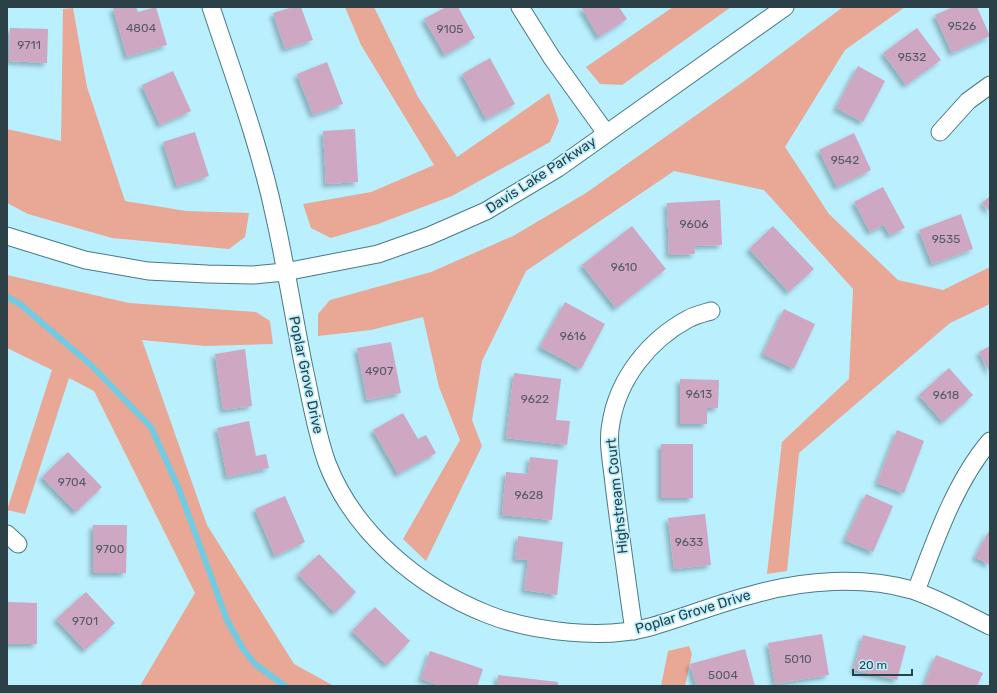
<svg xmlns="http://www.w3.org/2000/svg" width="997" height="693" viewBox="0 0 997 693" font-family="Rubik,sans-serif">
<defs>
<filter id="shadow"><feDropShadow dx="-3.5" dy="3.5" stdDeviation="2" flood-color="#0004"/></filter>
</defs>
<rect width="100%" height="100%" fill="#baeffe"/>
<!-- green -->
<g fill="#e8a895">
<polygon points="345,7 374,7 418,97 457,157 549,93 559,121 550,142 452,196 378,224 331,238 311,228 303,204 371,192 434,165 361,45"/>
<polygon points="673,7 731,7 622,85 600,84 586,67"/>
<polygon points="843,7 905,7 845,50 785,147 829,214 898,280 943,290 990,267 990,304 950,323 799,453 787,571 767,574 782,442 849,379 853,289 764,190 674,171 526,271 482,361 472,420 482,446 426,561 403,539 460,440 439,387 423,317 371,330 318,336 318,314 330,300 431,272 513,236 586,193 743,82"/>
<polygon points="73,8 87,87 125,201 186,211 249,213 245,237 229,249 112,238 28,214 7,203 7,129 61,141 63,9"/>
<polygon points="7,275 129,303 256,312 270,321 273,344 205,346 142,340 207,525 294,664 334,686 140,686 195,593 94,391 69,378 25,514 7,510 52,370 7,348"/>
<polygon points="689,646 692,654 685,686 661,686 668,651"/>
</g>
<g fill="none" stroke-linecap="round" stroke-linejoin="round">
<!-- stream -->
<polyline stroke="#70cbe3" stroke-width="6" points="7,297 20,304 91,365 151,427 179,489 227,620 243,649 255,664 285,686"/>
</g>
<!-- building -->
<g fill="#cea7c2" filter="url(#shadow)">
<polygon points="116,7 136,7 138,12 156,7 167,45 127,57 113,8"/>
<polygon points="293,7 301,7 313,40 285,49 273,13"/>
<polygon points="446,7 458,7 475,38 445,55 424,19"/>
<polygon points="581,7 619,7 627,19 599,37"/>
<polygon points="953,7 977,7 990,36 952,53 935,15"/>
<polygon points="10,28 48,29 47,63 9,61"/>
<polygon points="917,28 941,60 906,85 883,53"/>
<polygon points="490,58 515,104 486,119 462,74"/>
<polygon points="327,62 343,104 313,115 297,74"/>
<polygon points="858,66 885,81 863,122 836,108"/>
<polygon points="173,71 191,111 160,125 142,85"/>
<polygon points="355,129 358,182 326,184 323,131"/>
<polygon points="195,132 209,176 177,186 163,142"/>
<polygon points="854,133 871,170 837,187 819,150"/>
<polygon points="883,187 905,228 890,235 884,225 870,232 854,202"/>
<polygon points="990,196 990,212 982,203"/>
<polygon points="720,200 722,245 694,246 695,254 669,255 667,203"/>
<polygon points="961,214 973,249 932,264 919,230"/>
<polygon points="632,226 666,269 616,308 582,265"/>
<polygon points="773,226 814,269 789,292 749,249"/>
<polygon points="565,302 605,324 581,369 540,347"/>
<polygon points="784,309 815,324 794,369 763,354"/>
<polygon points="391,342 401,393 367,400 357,348"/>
<polygon points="990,346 990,373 979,352"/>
<polygon points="245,349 252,406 223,410 215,354"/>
<polygon points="949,368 973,395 943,422 919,395"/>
<polygon points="514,373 561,379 556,420 570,421 567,445 506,438"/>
<polygon points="680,379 719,380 718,408 707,408 707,424 680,424"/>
<polygon points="403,413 418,439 426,435 436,453 398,474 373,430"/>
<polygon points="249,421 256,456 266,454 269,468 227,477 217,428"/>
<polygon points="897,430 924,441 904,493 877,483"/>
<rect x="661" y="444" width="32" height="54"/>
<polygon points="68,452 102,487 76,512 42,477"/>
<polygon points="530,457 558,460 552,520 502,515 506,472 528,474"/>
<polygon points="866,494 893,506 873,552 845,540"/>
<polygon points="285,496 305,542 275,556 255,509"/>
<polygon points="705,514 711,565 674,569 668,518"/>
<polygon points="93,525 127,525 126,573 93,573"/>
<polygon points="990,529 990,565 975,557"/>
<polygon points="518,536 563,542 557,595 524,590 528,560 515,559"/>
<polygon points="319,554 356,592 335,613 298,574"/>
<polygon points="86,592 115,623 85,650 56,619"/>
<polygon points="7,602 37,603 37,644 7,644"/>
<polygon points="375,607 410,641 387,665 352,631"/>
<polygon points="822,634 829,675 775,684 768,643"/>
<polygon points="863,635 906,646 897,680 854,670"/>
<polygon points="745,649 755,686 696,686 690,664"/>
<polygon points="430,651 483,669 477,686 441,686 421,679"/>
<polygon points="936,655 983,673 977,686 924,686"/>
<polygon points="498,675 558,682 558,686 497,686"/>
</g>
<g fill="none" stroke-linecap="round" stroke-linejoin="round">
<defs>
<g id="street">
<path d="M211,7C234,77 260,146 275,218C286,267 294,318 304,368C311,400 316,432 327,463C354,533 419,587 487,614C532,632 604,640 650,627C685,617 719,603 755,594C804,580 863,576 912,590C939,599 965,614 990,626"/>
<polyline points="520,7 552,58 606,133"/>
<polyline points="940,132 968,101 990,85"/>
<polyline points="7,236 85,260 148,271 207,274 253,275 285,272 378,254 429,236 486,211 558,168 785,7"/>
<polyline points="7,534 18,544"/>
<path d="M916,591C935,541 955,482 990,441"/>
<path d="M634,631C627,582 620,533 614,484C612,464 607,442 611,423C618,379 649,340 688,319C695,315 704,313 711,311"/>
</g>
</defs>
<!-- street casing -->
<use href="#street" stroke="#487a87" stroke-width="19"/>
<!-- street -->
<use href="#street" stroke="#fff" stroke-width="17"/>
</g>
<g text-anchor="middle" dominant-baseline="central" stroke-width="3.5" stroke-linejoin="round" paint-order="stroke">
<!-- number labels -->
<g font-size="12" fill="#545a66">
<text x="962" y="26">9526</text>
<text x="141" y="28">4804</text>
<text x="450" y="29">9105</text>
<text x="29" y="45">9711</text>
<text x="912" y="57">9532</text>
<text x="845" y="160">9542</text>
<text x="694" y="224">9606</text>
<text x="946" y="239">9535</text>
<text x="624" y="267">9610</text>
<text x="573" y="336">9616</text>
<text x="379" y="371">4907</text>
<text x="699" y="394">9613</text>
<text x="946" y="395">9618</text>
<text x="535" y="399">9622</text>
<text x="72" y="482">9704</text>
<text x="529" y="495">9628</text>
<text x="689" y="542">9633</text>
<text x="110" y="549">9700</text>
<text x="85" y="621">9701</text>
<text x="798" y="659">5010</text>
<text x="723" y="675">5004</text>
</g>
<!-- street labels -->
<g font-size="14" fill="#2b4147" stroke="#baeffe">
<text transform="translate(541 175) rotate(-33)">Davis Lake Parkway</text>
<text transform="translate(306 375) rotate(78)">Poplar Grove Drive</text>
<text transform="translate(617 496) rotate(-96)">Highstream Court</text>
<text transform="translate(693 612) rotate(-17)">Poplar Grove Drive</text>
</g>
</g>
<!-- border -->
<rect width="997" height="693" fill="none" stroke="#2b4147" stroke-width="16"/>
<!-- scale -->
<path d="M853 669v6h59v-6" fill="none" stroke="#2b4147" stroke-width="2"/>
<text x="859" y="669" font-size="12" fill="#2b4147" stroke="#baeffe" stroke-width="3" paint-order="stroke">20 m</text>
</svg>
